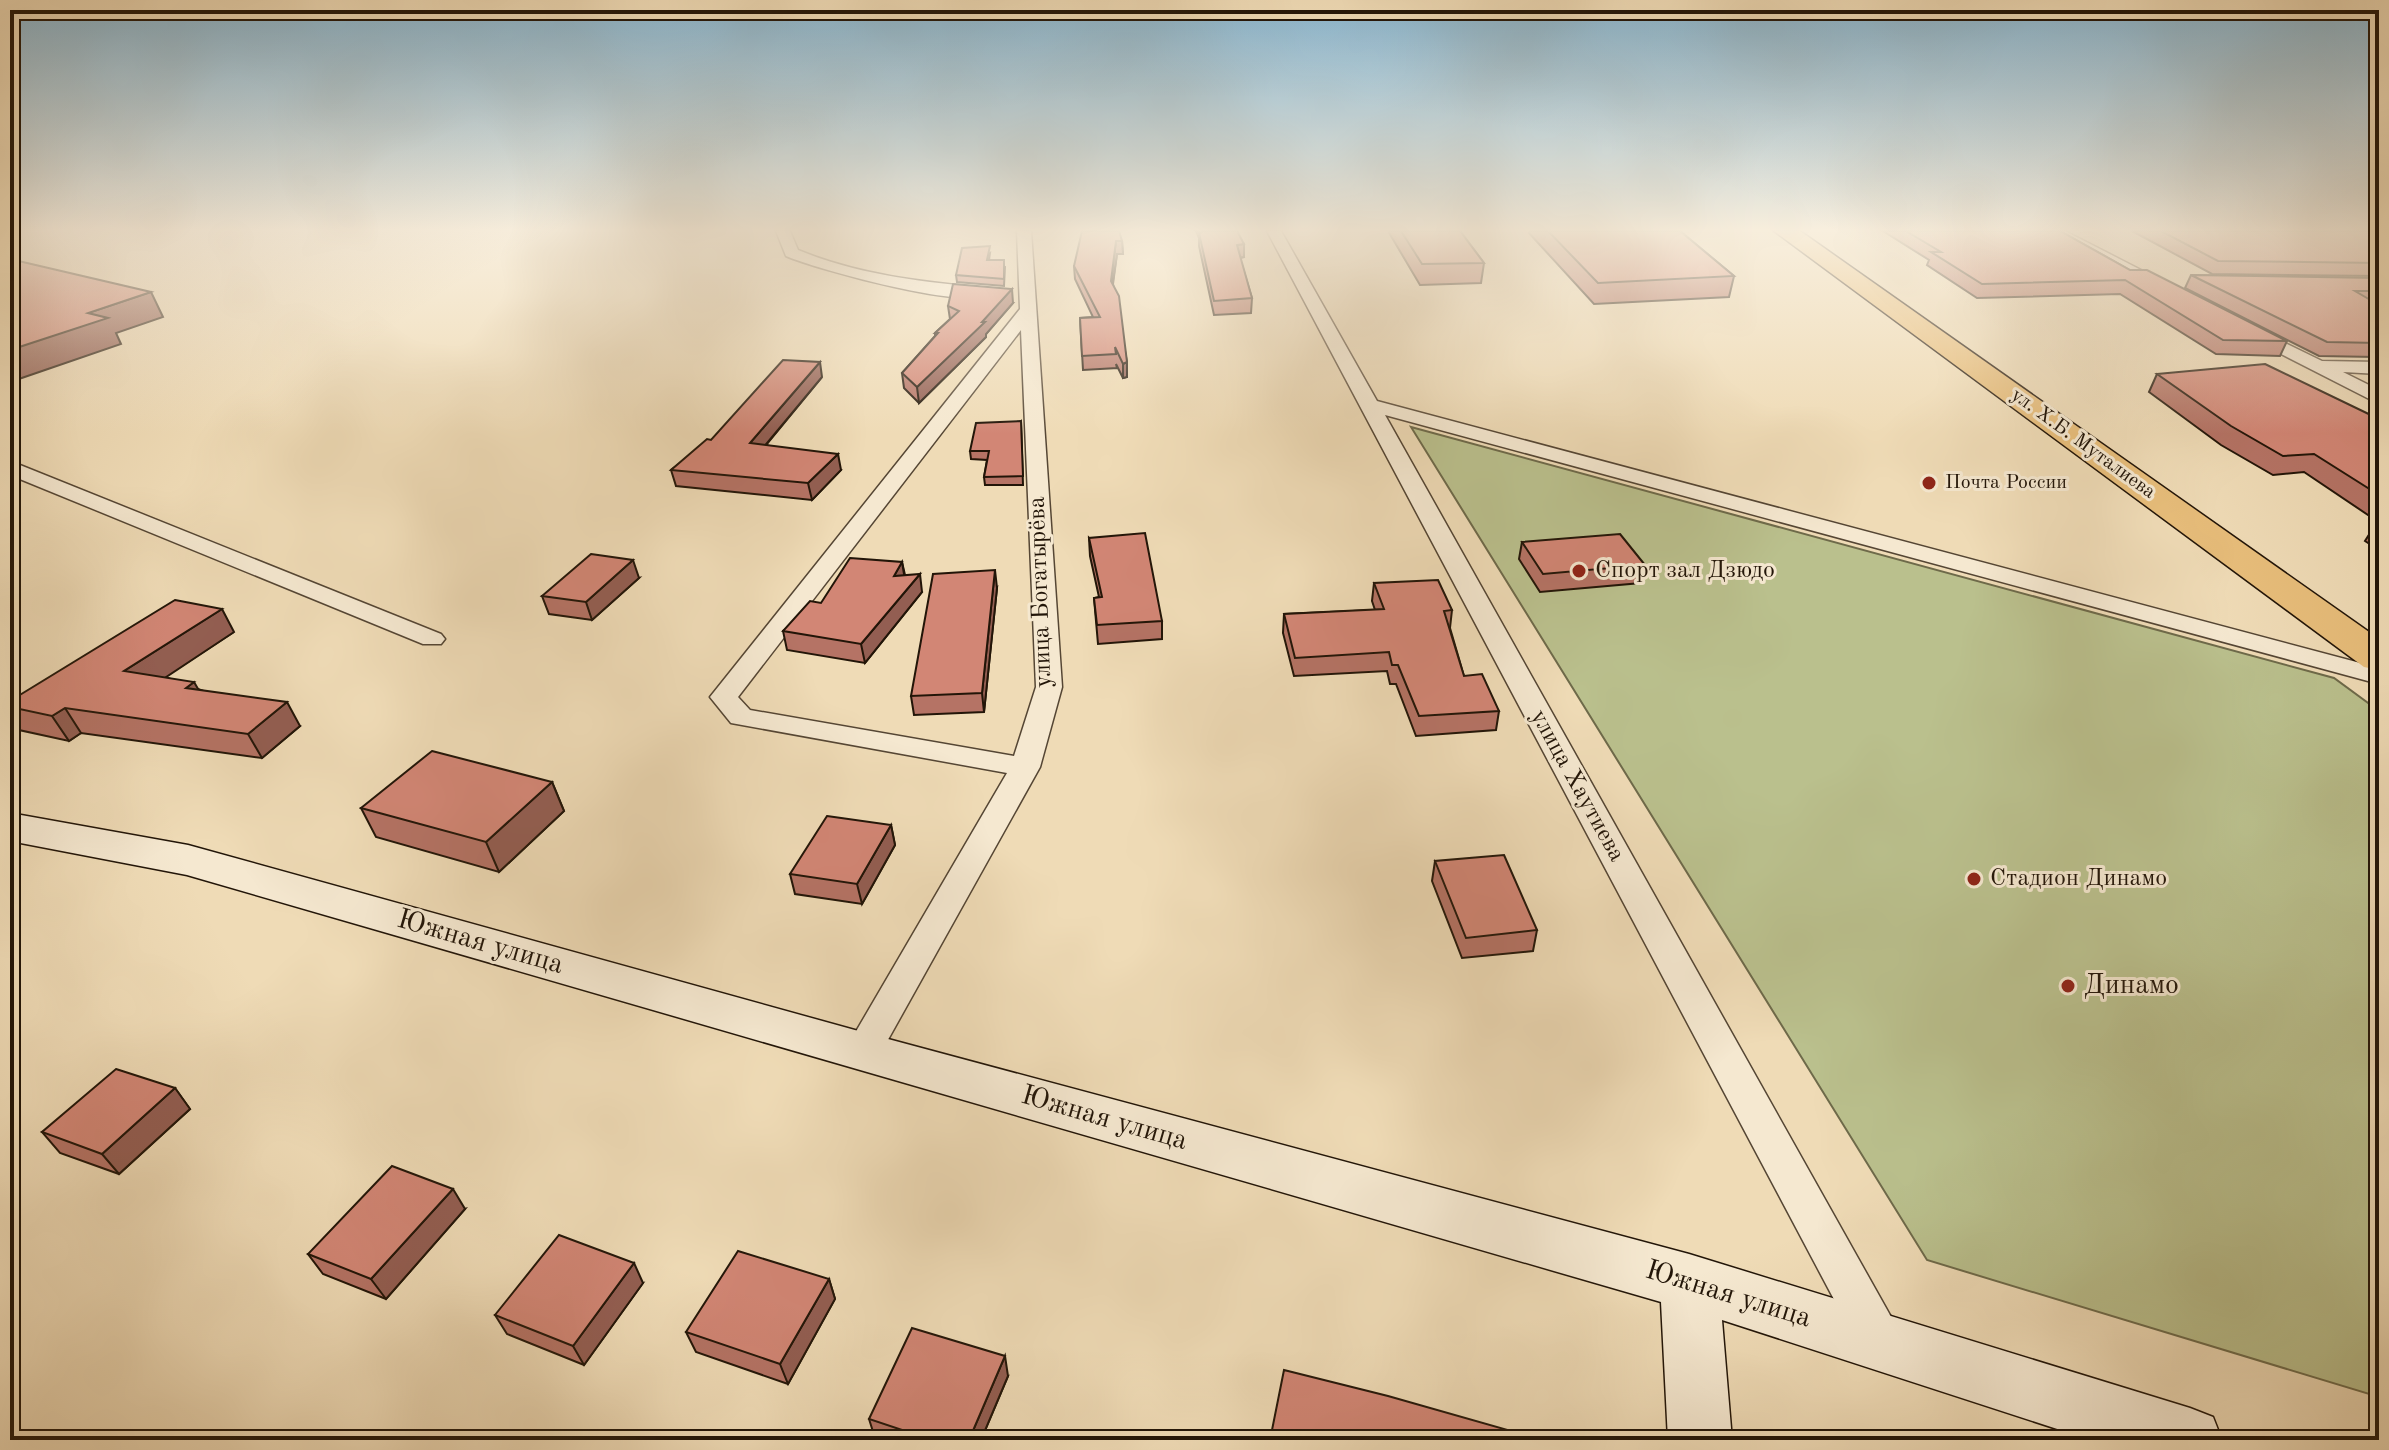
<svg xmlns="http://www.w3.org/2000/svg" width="2389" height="1450" viewBox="0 0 2389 1450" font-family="'Old Standard TT',serif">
<rect width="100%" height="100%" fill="#efdbb6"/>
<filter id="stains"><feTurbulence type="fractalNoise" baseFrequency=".0025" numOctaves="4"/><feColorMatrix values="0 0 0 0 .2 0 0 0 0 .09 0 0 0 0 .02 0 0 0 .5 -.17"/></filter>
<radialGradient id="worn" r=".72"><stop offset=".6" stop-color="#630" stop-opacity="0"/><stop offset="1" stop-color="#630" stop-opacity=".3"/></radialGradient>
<!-- green -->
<polygon fill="#bac08d" stroke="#6e6a4a" stroke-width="2" points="1411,427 2334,678 2379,711 2379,1397 1927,1260"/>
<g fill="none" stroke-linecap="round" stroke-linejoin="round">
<defs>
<g id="street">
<path d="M776,231H790L798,250C859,275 922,282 987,288L995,293C973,313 816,269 786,256Z"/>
<path d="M1017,231H1031L1062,687L1040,767L875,1063L862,1067L849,1063L844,1052L1007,773L731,723L710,697L1020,309ZM1021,330L1036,687L1014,756L750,710L738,697Z"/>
<polygon points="1267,231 1281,231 1377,401 2379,668 2379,684 1385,415 1895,1324 1901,1339 1895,1354 1879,1361 1863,1354"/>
<polygon points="2047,231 2065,231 2176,288 2168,293 2162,291"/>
<polygon points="2250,326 2322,361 2379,362 2379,374 2343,372 2379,390 2379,404 2244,335 2241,331"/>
<polygon points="10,461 441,634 445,639 441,644 423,644 10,475"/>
</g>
<polygon id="secondary" points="10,813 188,845 862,1032 1689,1254 2190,1408 2213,1417 2222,1440 2091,1440 1722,1320 1732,1440 1668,1440 1661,1302 187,875 10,841"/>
<polygon id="primary" points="1774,231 1800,231 2379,639 2379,670 2364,667"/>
</defs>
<!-- street casing -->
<use href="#street" stroke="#554634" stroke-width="3"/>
<!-- secondary casing -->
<use href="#secondary" stroke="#221508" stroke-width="3"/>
<!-- primary casing -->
<use href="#primary" stroke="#221508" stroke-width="3"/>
<!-- street -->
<use href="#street" fill="#f5e8d0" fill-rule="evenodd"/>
<!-- secondary -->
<use href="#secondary" fill="#f5e8d0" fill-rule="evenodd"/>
<!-- primary -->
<use href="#primary" fill="#e8be7b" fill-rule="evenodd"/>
</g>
<!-- wall -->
<g fill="#b57365" stroke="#221508" stroke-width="2">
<polygon points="1196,231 1237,231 1244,257 1240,258 1252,298 1251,313 1214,315 1199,246 1199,238"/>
<polygon points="1388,231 1460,231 1484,263 1481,283 1420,285"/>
<polygon points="1530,231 1680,231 1734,276 1729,297 1594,304 1529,233"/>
<polygon points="1883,231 2060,231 2130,270 2287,341 2280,356 2216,354 2120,294 1977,298 1927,265 1929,260"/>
<polygon points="2132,231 2379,231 2379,276 2212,274"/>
<polygon points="1122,241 1123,254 1117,254 1113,284 1127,362 1127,377 1123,378 1116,364 1117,368 1083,370 1080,318 1093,317 1075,279 1074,266"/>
<polygon points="990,253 989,260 1005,267 1004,286 957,282 956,275"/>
<polygon points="2191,275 2379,278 2379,359 2376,357 2319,356 2185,288"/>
<polygon points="1013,303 986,334 986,337 919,403 904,388 902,373 935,336 935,333 950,319 948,306"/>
<polygon points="2157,374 2379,419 2379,517 2371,517 2304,472 2273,475 2221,445 2149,392"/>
<polygon points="822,377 766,445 841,470 812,500 676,486 671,470 711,440"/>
<polygon points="1021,421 1023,485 985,485 984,477 987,460 971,459 970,451"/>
<polygon points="2379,519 2379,550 2365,541"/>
<polygon points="1089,538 1162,621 1162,639 1098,644 1094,598 1099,597 1090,556"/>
<polygon points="1522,542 1645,565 1641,583 1540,592 1519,559"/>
<polygon points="902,562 905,575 922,592 865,663 787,650 783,631 821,603"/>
<polygon points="639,578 592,620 549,614 542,596"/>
<polygon points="1374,583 1452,610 1450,628 1464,676 1499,711 1496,730 1416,736 1396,684 1390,684 1387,671 1294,676 1283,633 1284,614 1375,610 1372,601"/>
<polygon points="997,588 984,712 914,715 911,696"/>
<polygon points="234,632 165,677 300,726 262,758 81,733 69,741 19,730 10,717 10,701"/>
<polygon points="552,782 564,811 499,872 376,837 361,808"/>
<polygon points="891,825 895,845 862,904 795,894 790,874"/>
<polygon points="1435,861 1537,930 1533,951 1462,958 1432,881"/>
<polygon points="175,1088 190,1109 119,1174 60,1153 42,1132"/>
<polygon points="465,1209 386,1299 323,1274 308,1254"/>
<polygon points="829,1279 835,1299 788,1384 696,1352 686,1332"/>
<polygon points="643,1283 584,1365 507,1334 495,1315"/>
<polygon points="1008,1376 981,1440 881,1440 875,1438 869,1419"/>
</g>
<!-- shaded-wall -->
<g fill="#935e52" stroke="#221508" stroke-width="2">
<polygon points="1116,241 1122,241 1123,254 1117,254 1111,294 1111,281"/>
<polygon points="1244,244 1244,257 1236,258 1237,245"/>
<polygon points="1012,289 1013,303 986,334 986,337 919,403 917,387"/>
<polygon points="151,292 163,317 116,333 121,344 10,382 10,350 88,313"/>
<polygon points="820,362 822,377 753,460 750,443"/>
<polygon points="1127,362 1127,377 1123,378 1123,364"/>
<polygon points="838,454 841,470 812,500 808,483"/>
<polygon points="633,560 639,578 592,620 586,602"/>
<polygon points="902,562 905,580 894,576"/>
<polygon points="995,570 997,588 984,712 982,693"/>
<polygon points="920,574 922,592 865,663 861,644"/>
<polygon points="222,609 234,632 139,695 124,671"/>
<polygon points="194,682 208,706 186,688"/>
<polygon points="287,702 300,726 262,758 248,734"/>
<polygon points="65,708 81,733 69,741 52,716"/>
<polygon points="552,782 564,811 499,872 486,842"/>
<polygon points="891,825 895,845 862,904 857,884"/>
<polygon points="175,1088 190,1109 119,1174 102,1154"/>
<polygon points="453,1189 465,1209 386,1299 371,1279"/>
<polygon points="634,1263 643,1283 584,1365 573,1346"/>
<polygon points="829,1279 835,1299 788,1384 780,1364"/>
<polygon points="1005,1356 1008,1376 981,1440 969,1440"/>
</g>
<!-- building -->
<g fill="#d28675" stroke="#221508" stroke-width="2">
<polygon points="1082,231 1119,231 1122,241 1116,241 1111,281 1119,296 1127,362 1123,364 1115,347 1116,354 1082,356 1080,318 1100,317 1074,266"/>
<polygon points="1202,231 1237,231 1244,244 1237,245 1252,298 1214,301 1199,233 1202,232"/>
<polygon points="1401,231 1460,231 1484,263 1422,264"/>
<polygon points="1548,231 1680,231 1734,276 1598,283"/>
<polygon points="1906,231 2060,231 2130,270 2147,270 2287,341 2223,340 2125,280 1982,284 1931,252 1941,252"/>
<polygon points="2161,231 2379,231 2379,263 2218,261"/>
<polygon points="990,246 987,260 1004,260 1004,279 956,275 962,248"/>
<polygon points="10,259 151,292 88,313 108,318 10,350 10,311 15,310 10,308"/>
<polygon points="2191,275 2379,278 2379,291 2355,291 2379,305 2379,343 2327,342"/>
<polygon points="953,284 1012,289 982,322 985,322 917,387 902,373 938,333 935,333 959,311 948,306"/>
<polygon points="783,360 820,362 750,443 838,454 808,483 671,470 707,439 711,440"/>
<polygon points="2265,364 2379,419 2379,495 2314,454 2283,456 2231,426 2157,374"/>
<polygon points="1021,421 1023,476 984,477 989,451 970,451 976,423"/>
<polygon points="1145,533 1162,621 1097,625 1094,598 1102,597 1089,538"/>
<polygon points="1620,534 1645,565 1543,574 1522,542"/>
<polygon points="591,554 633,560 586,602 542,596"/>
<polygon points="850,558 902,562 894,576 920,574 861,644 783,631 810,601 821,603"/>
<polygon points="995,570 982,693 911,696 933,574"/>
<polygon points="1438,580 1452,610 1444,611 1464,676 1482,674 1499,711 1419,716 1398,665 1392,665 1389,652 1295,658 1284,614 1384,609 1374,583"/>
<polygon points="175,600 222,609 124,671 194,682 186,688 287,702 248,734 65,708 52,716 10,707 10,701"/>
<polygon points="432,751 552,782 486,842 361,808"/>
<polygon points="827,816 891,825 857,884 790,874"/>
<polygon points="1504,855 1537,930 1466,938 1435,861"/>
<polygon points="116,1069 175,1088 102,1154 42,1132"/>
<polygon points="392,1166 453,1189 371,1279 308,1254"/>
<polygon points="559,1235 634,1263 573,1346 495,1315"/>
<polygon points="738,1251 829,1279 780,1364 686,1332"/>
<polygon points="912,1328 1005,1356 969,1440 932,1440 869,1419"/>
<polygon points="1284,1370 1388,1396 1543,1440 1270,1440"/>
</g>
<!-- sky -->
<linearGradient id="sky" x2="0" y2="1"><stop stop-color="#89b7d2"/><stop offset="0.53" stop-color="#f8efde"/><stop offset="1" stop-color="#f8efde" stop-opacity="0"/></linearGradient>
<rect width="2389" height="434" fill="url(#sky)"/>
<!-- markers -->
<g fill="#8f2418" stroke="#f5e8d0" stroke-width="3">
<circle cx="1929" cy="483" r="8"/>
<circle cx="1579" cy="571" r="8"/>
<circle cx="1974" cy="879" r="8"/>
<circle cx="2068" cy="986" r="8"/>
</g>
<g text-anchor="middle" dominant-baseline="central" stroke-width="6" stroke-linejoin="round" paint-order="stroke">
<!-- far-street labels -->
<g font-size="20" fill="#221508" stroke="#f5e8d0">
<text transform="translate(2083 444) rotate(36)">ул. Х.Б. Муталиева</text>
</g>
<!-- far-poi labels -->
<g font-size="20" fill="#221508" stroke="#f5e8d0" text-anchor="start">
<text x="1945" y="483">Почта России</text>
</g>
<!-- poi labels -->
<g font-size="24" fill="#221508" stroke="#f5e8d0" text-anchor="start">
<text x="1595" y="571">Спорт зал Дзюдо</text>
<text x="1990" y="879">Стадион Динамо</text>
</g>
<!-- street labels -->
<g font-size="24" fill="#221508" stroke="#f5e8d0">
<text transform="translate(1041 592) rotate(-92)">улица Богатырёва</text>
<text transform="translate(1577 786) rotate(61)">улица Хаутиева</text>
</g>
<!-- near-street labels -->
<g font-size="28" fill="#221508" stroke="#f5e8d0">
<text transform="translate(480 943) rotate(16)">Южная улица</text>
<text transform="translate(1104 1119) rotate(16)">Южная улица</text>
<text transform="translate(1728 1295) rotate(17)">Южная улица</text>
</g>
<!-- near-poi labels -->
<g font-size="28" fill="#221508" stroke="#f5e8d0" text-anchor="start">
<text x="2084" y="986">Динамо</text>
</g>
</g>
<!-- margin -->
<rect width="2389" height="1450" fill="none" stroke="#efdbb6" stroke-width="40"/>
<rect x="12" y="12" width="2365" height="1426" fill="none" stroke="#221508" stroke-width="4"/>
<rect x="20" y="20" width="2349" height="1410" fill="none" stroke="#221508" stroke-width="2"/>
<rect width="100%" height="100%" filter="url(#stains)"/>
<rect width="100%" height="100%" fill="url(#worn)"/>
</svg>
